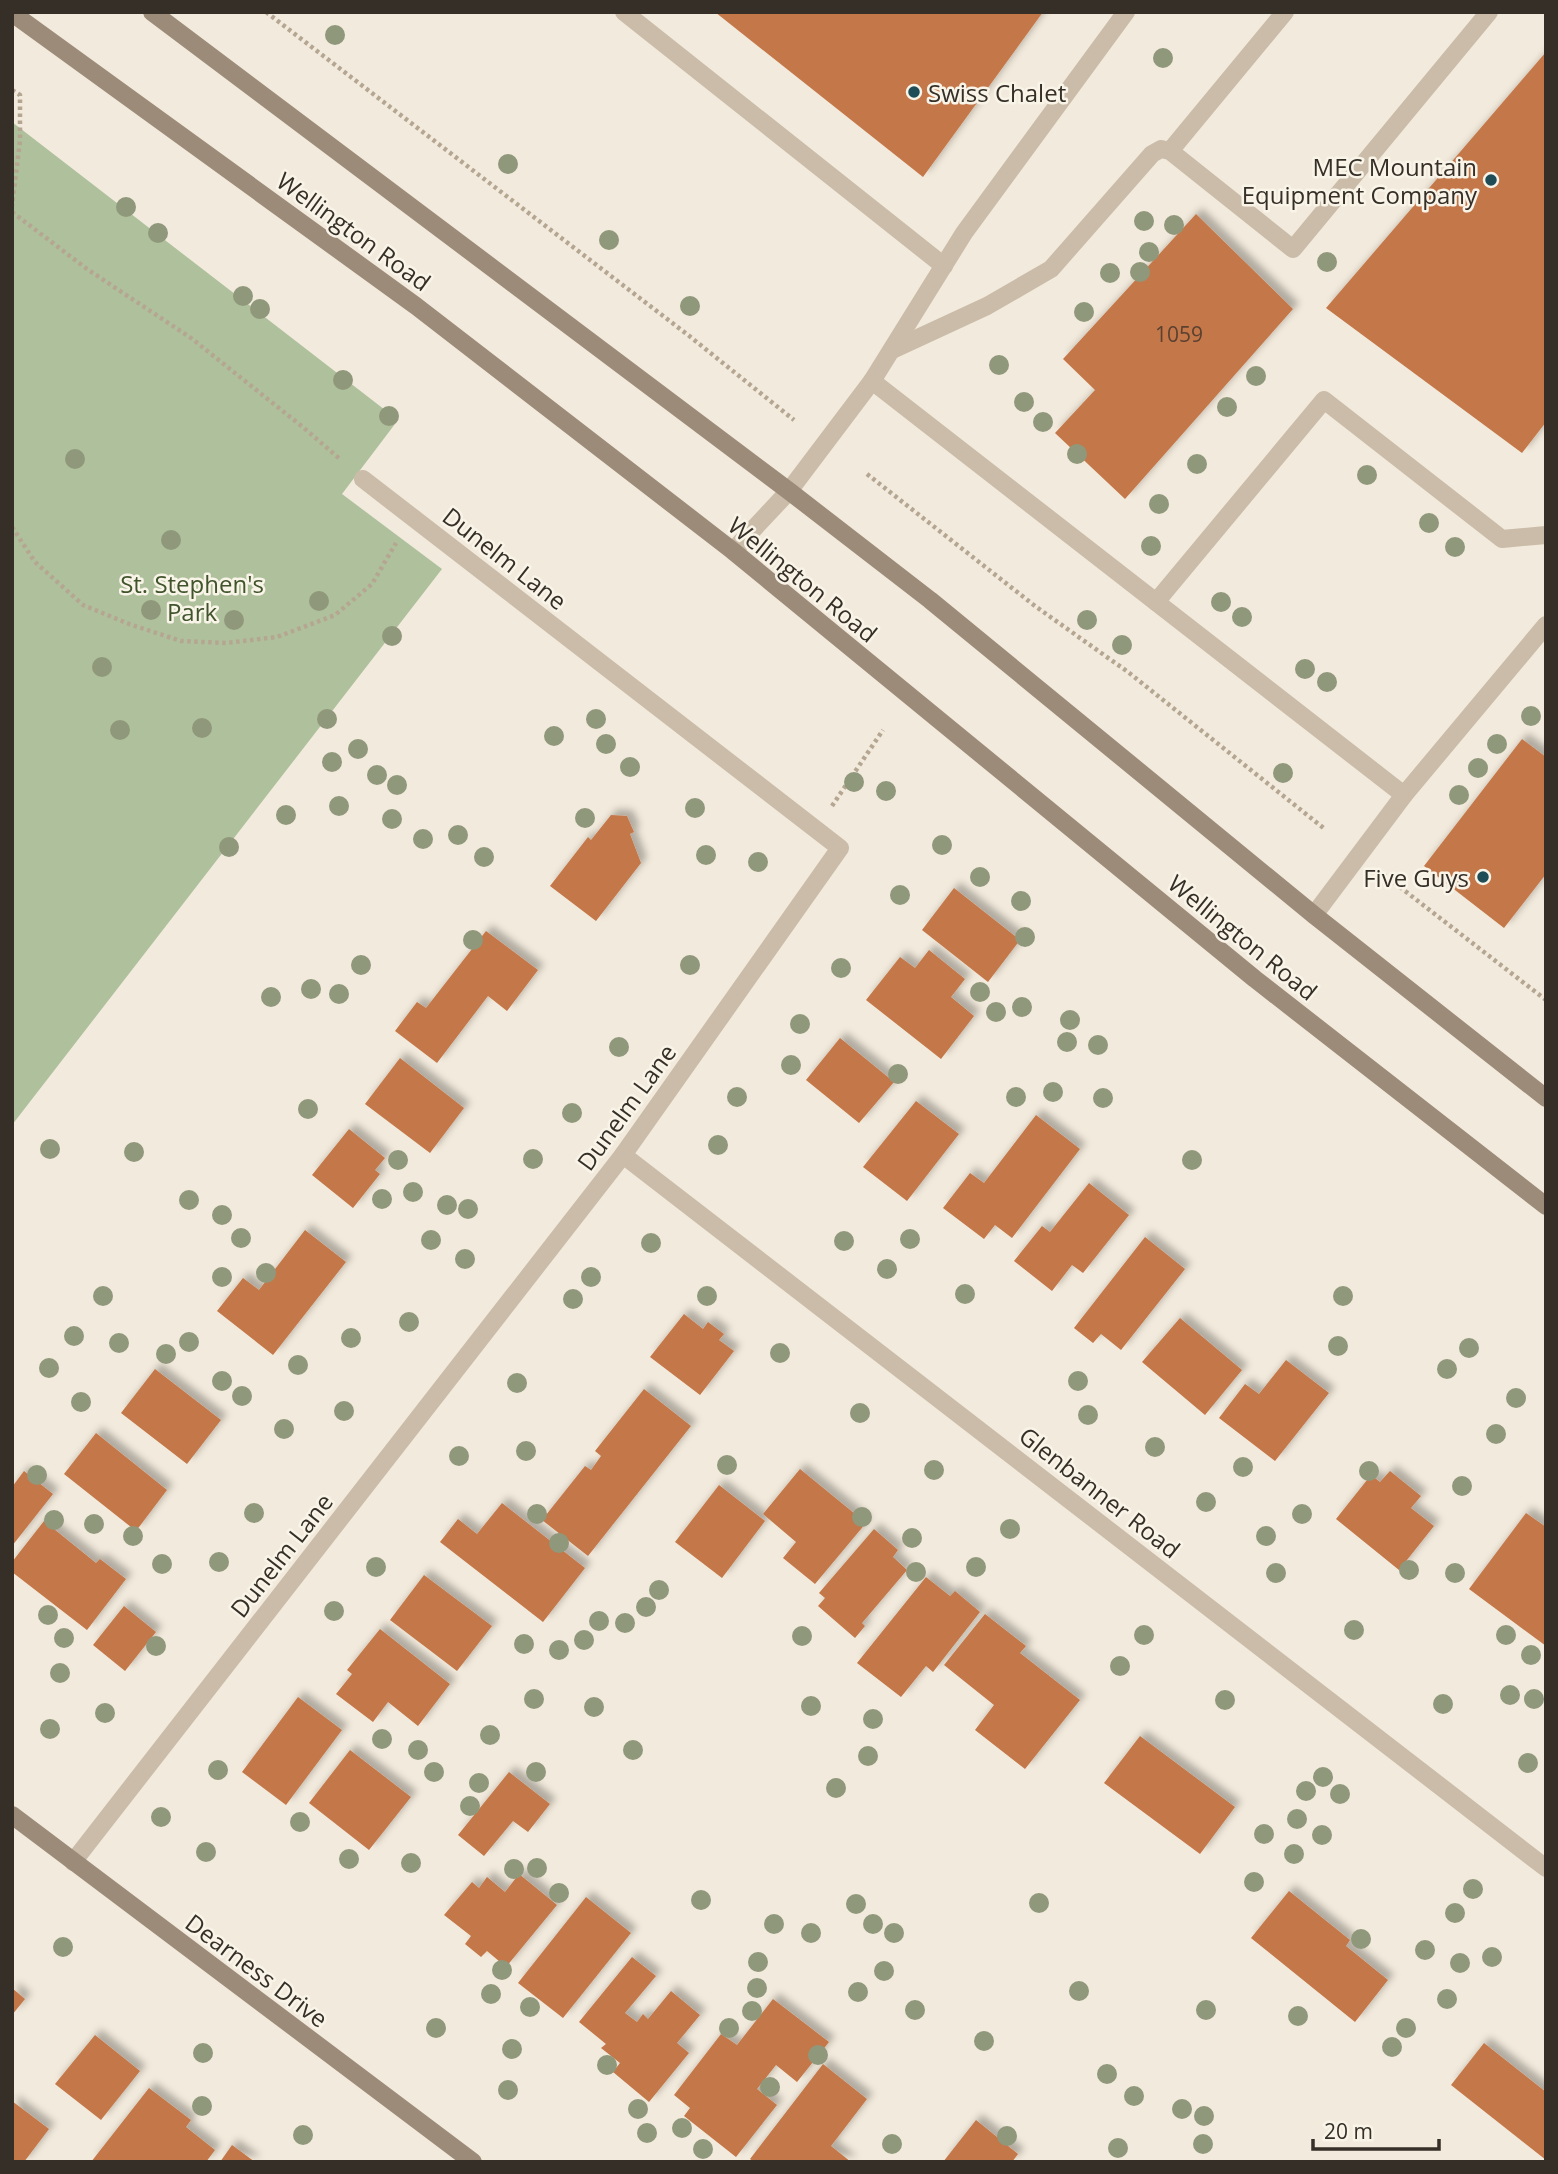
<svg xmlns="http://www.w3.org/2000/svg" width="1558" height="2174" viewBox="0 0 1558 2174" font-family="'Open Sans',sans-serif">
<defs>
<filter id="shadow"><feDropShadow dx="6" dy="-6" stdDeviation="3.5" flood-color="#0004"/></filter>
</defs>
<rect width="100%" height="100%" fill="#f2eadc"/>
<!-- green -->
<polygon fill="#afc09c" points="12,122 398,420 342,494 442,569 12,1125"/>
<!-- building -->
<g fill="#c47748" filter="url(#shadow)">
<polygon points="715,12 1043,12 923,177"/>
<polygon points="1546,52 1546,422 1522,453 1326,308"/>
<polygon points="1196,214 1293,309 1125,499 1055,433 1095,390 1063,359"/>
<polygon points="1522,739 1546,757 1546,874 1504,928 1424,866"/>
<polygon points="611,815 627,816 634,832 630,834 641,863 596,921 550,886 588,837 591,840"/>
<polygon points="954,888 1020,940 988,982 922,930"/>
<polygon points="486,931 538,970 507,1011 488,996 437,1063 395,1031 417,1002 426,1008"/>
<polygon points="929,950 965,979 951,997 974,1016 941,1059 866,1000 900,957 915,968"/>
<polygon points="840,1038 894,1082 859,1123 806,1080"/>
<polygon points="400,1058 464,1108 430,1153 365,1104"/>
<polygon points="916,1101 959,1134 907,1201 863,1167"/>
<polygon points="1036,1115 1080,1149 1012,1238 995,1225 984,1239 943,1208 970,1173 984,1183"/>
<polygon points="349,1129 385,1158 375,1170 380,1174 353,1208 312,1175"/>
<polygon points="1089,1183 1129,1215 1083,1273 1072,1265 1052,1291 1014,1261 1042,1226 1050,1232"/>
<polygon points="305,1230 346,1262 273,1355 217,1311 243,1278 259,1290"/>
<polygon points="1145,1237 1185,1269 1121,1350 1101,1334 1093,1343 1074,1328"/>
<polygon points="684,1314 703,1329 708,1322 724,1334 719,1340 734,1351 700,1395 650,1357"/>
<polygon points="1180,1318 1242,1370 1205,1415 1142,1362"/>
<polygon points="1286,1360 1329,1393 1275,1461 1219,1418 1245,1384 1259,1394"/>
<polygon points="155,1369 221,1420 187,1464 121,1413"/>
<polygon points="644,1389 691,1426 588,1556 542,1520 585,1466 591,1470 601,1456 595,1451"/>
<polygon points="96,1433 167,1490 136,1531 64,1474"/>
<polygon points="800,1469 866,1523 815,1584 783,1558 796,1542 763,1514"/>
<polygon points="24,1471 53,1494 12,1546 12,1487"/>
<polygon points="1390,1471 1421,1496 1411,1508 1434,1526 1399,1570 1336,1519 1371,1475 1380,1482"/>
<polygon points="719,1485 765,1521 722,1578 675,1542"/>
<polygon points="502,1503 585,1568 543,1622 440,1542 458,1519 477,1534"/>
<polygon points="1526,1513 1546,1527 1546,1646 1469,1589"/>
<polygon points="44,1521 96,1563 100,1559 126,1579 87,1630 12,1572 12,1562"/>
<polygon points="874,1529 898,1550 893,1557 907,1570 862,1623 865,1626 855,1638 818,1606 825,1598 819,1593"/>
<polygon points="424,1575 492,1626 457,1671 390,1620"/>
<polygon points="926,1577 950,1596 955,1591 980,1612 933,1672 926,1666 901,1697 857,1663"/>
<polygon points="124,1606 156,1632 125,1671 93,1645"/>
<polygon points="985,1614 1026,1646 1020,1653 1080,1700 1025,1769 975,1730 994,1705 944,1665"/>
<polygon points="380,1629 450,1684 418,1726 388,1702 373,1722 336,1694 352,1674 347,1670"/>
<polygon points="298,1697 342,1730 286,1805 242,1772"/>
<polygon points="1140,1736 1235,1807 1200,1854 1104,1783"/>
<polygon points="350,1750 411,1797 369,1850 309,1803"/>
<polygon points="509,1772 550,1804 528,1832 513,1821 484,1856 458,1835"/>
<polygon points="519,1874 557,1905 506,1967 487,1951 481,1957 465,1944 471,1936 444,1915 472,1882 479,1888 487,1877 505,1892"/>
<polygon points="1289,1891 1350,1940 1346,1946 1388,1980 1355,2022 1251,1938"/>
<polygon points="586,1897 631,1933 563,2018 518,1983"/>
<polygon points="632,1957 656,1976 625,2013 637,2022 643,2014 648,2019 671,1991 700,2015 677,2043 689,2053 649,2102 613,2072 620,2063 601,2048 606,2044 579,2022"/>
<polygon points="12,1988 25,1999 12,2015"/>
<polygon points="773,1999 829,2042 797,2082 776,2065 757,2089 777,2105 736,2157 684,2116 690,2108 674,2095 721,2034 737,2045"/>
<polygon points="95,2035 140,2071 101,2120 55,2084"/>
<polygon points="1484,2043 1546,2092 1546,2160 1451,2085"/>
<polygon points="823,2064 867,2099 831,2146 851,2162 754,2162 750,2159"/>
<polygon points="149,2088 191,2120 186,2127 215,2150 206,2162 91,2162"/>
<polygon points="12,2101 49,2129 24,2162 12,2162"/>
<polygon points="976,2120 1018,2154 1012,2162 943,2162"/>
<polygon points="232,2145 255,2162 220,2162"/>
</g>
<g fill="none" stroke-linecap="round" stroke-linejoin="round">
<!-- path -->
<g stroke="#b5a692" stroke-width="4.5" stroke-dasharray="3.5 3.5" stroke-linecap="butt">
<polyline points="266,12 688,335 794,420"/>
<polyline points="12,90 20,95 20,141 12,206"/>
<polyline points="12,212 87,269 191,338 304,428 341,460"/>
<polyline points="867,474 1035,606 1128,672 1326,830"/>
<polyline points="12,527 35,562 83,605 129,624 181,641 226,643 277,637 335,615 372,584 396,543"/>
<polyline points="832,806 883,730"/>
<polyline points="1383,874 1546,1000"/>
</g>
<!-- lane -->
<g stroke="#cabca8" stroke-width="18">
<polyline points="624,12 944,266"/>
<polyline points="1170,151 1285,12"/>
<polyline points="892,350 987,306 1051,269 1152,154 1161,149 1170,151 1293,249 1489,12"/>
<polyline points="872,381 964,233 1126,12"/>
<polyline points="733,551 789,491 872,381 1404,795"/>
<polyline points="1156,602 1324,400 1502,539 1546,535"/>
<polyline points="1314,915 1404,795 1546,625"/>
</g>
<!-- street -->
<g stroke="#cabca8" stroke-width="18">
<polyline points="623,1155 1546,1868"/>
<polyline points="73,1862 623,1155 840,848 363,479"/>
</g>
<!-- secondary -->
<g stroke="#9d8b79" stroke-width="18">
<polyline points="152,12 789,491 930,600 1314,915 1546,1098"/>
<polyline points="12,13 416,306 733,551 1255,979 1546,1206"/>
<polyline points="12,1815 473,2162"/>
</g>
</g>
<!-- trees -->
<g fill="#90987b">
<circle cx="335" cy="35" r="10"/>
<circle cx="1163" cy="58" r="10"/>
<circle cx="508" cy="164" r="10"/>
<circle cx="126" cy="207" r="10"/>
<circle cx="1144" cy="221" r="10"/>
<circle cx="1174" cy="225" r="10"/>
<circle cx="158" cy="233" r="10"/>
<circle cx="609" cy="240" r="10"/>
<circle cx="1149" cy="252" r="10"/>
<circle cx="1327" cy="262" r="10"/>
<circle cx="1140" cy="272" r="10"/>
<circle cx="1110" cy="273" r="10"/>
<circle cx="243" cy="296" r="10"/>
<circle cx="690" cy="306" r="10"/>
<circle cx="260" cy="309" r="10"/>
<circle cx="1084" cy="312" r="10"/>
<circle cx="999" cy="365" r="10"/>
<circle cx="1256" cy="376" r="10"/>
<circle cx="343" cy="380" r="10"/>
<circle cx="1024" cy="402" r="10"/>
<circle cx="1227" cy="407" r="10"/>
<circle cx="389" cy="416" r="10"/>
<circle cx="1043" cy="422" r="10"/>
<circle cx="1077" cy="454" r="10"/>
<circle cx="75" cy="459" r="10"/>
<circle cx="1197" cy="464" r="10"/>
<circle cx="1367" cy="475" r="10"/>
<circle cx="1159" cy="504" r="10"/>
<circle cx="1429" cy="523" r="10"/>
<circle cx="171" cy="540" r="10"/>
<circle cx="1151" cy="546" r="10"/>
<circle cx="1455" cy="547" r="10"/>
<circle cx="319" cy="601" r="10"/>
<circle cx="1221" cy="602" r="10"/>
<circle cx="151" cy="610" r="10"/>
<circle cx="1242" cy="617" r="10"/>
<circle cx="234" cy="620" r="10"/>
<circle cx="1087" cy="620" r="10"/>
<circle cx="392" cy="636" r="10"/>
<circle cx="1122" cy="645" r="10"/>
<circle cx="102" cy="667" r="10"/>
<circle cx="1305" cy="669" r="10"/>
<circle cx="1327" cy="682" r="10"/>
<circle cx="1531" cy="716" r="10"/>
<circle cx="327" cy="719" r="10"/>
<circle cx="596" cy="719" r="10"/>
<circle cx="202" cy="728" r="10"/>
<circle cx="120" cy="730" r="10"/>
<circle cx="554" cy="736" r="10"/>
<circle cx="606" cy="744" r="10"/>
<circle cx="1497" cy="744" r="10"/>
<circle cx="358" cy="749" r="10"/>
<circle cx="332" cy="762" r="10"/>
<circle cx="630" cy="767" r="10"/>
<circle cx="1478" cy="768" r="10"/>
<circle cx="1283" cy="773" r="10"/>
<circle cx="377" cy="775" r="10"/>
<circle cx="854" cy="782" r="10"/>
<circle cx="397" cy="785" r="10"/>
<circle cx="886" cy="791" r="10"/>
<circle cx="1459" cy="795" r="10"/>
<circle cx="339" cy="806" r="10"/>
<circle cx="695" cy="808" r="10"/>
<circle cx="286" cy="815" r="10"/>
<circle cx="585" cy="818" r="10"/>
<circle cx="392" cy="819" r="10"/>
<circle cx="458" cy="835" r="10"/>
<circle cx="423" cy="839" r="10"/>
<circle cx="942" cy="845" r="10"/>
<circle cx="229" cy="847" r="10"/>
<circle cx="706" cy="855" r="10"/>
<circle cx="484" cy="857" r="10"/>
<circle cx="758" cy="862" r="10"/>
<circle cx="980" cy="877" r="10"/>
<circle cx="900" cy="895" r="10"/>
<circle cx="1021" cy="901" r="10"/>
<circle cx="1025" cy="937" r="10"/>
<circle cx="473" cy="940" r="10"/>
<circle cx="361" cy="965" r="10"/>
<circle cx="690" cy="965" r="10"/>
<circle cx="841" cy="968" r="10"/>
<circle cx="311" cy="989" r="10"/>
<circle cx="980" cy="992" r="10"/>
<circle cx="339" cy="994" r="10"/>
<circle cx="271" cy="997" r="10"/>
<circle cx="1022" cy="1007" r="10"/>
<circle cx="996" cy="1012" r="10"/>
<circle cx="1070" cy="1020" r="10"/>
<circle cx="800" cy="1024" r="10"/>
<circle cx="1067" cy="1042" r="10"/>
<circle cx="1098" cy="1045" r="10"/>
<circle cx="619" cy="1047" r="10"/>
<circle cx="791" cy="1065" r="10"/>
<circle cx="898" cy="1074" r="10"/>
<circle cx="1053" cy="1092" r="10"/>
<circle cx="737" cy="1097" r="10"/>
<circle cx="1016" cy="1097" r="10"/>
<circle cx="1103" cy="1098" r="10"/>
<circle cx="308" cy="1109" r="10"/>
<circle cx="572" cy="1113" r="10"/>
<circle cx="718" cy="1145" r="10"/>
<circle cx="50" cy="1149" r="10"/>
<circle cx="134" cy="1152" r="10"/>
<circle cx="533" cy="1159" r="10"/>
<circle cx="398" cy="1160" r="10"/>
<circle cx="1192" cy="1160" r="10"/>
<circle cx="413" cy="1192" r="10"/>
<circle cx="382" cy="1199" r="10"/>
<circle cx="189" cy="1200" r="10"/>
<circle cx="447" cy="1205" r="10"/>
<circle cx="468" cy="1209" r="10"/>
<circle cx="222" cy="1215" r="10"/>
<circle cx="241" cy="1238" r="10"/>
<circle cx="910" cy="1239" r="10"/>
<circle cx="431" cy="1240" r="10"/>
<circle cx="844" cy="1241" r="10"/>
<circle cx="651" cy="1243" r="10"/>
<circle cx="465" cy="1259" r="10"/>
<circle cx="887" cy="1269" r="10"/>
<circle cx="266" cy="1273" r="10"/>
<circle cx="222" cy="1277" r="10"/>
<circle cx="591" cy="1277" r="10"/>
<circle cx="965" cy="1294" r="10"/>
<circle cx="103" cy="1296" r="10"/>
<circle cx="707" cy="1296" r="10"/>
<circle cx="1343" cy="1296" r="10"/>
<circle cx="573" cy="1299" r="10"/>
<circle cx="409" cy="1322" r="10"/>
<circle cx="74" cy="1336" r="10"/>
<circle cx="351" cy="1338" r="10"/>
<circle cx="189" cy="1342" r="10"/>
<circle cx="119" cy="1343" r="10"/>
<circle cx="1338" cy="1346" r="10"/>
<circle cx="1469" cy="1348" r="10"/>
<circle cx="780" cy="1353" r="10"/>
<circle cx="166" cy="1354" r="10"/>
<circle cx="298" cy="1365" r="10"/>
<circle cx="49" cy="1368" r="10"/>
<circle cx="1447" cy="1369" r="10"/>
<circle cx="222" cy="1381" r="10"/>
<circle cx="1078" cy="1381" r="10"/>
<circle cx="517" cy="1383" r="10"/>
<circle cx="242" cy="1396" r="10"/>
<circle cx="1516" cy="1398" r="10"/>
<circle cx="81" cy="1402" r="10"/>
<circle cx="344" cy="1411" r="10"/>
<circle cx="860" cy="1413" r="10"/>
<circle cx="1088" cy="1415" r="10"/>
<circle cx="284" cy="1429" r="10"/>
<circle cx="1496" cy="1434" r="10"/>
<circle cx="1155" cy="1447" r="10"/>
<circle cx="526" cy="1451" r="10"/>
<circle cx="459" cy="1456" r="10"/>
<circle cx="727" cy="1465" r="10"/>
<circle cx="1243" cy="1467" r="10"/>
<circle cx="934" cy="1470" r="10"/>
<circle cx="1369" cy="1471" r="10"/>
<circle cx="37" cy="1475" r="10"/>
<circle cx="1462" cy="1486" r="10"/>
<circle cx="1206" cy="1502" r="10"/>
<circle cx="254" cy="1513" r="10"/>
<circle cx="537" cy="1514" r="10"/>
<circle cx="1302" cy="1514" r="10"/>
<circle cx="862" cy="1517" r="10"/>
<circle cx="54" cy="1520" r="10"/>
<circle cx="94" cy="1524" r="10"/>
<circle cx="1010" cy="1529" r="10"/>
<circle cx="133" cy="1536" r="10"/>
<circle cx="1266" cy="1536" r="10"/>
<circle cx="912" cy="1538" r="10"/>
<circle cx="559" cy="1543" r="10"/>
<circle cx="219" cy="1562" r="10"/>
<circle cx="162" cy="1564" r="10"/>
<circle cx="376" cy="1567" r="10"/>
<circle cx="976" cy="1567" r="10"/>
<circle cx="1409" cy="1570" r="10"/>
<circle cx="916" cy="1572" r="10"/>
<circle cx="1276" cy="1573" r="10"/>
<circle cx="1455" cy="1573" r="10"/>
<circle cx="659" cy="1590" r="10"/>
<circle cx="646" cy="1607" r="10"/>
<circle cx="334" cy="1611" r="10"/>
<circle cx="48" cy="1615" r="10"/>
<circle cx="599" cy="1621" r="10"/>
<circle cx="625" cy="1623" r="10"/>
<circle cx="1354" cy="1630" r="10"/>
<circle cx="1144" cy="1635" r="10"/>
<circle cx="1506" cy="1635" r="10"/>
<circle cx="802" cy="1636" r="10"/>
<circle cx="64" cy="1638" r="10"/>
<circle cx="584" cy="1640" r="10"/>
<circle cx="524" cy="1644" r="10"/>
<circle cx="156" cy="1646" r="10"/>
<circle cx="559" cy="1650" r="10"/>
<circle cx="1531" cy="1655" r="10"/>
<circle cx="1120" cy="1666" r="10"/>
<circle cx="60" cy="1673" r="10"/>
<circle cx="1510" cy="1695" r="10"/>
<circle cx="534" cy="1699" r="10"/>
<circle cx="1534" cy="1699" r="10"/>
<circle cx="1225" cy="1700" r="10"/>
<circle cx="1443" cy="1704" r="10"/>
<circle cx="811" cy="1706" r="10"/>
<circle cx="594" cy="1707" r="10"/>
<circle cx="105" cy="1713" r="10"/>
<circle cx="873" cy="1719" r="10"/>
<circle cx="50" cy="1729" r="10"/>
<circle cx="490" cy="1735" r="10"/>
<circle cx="382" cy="1739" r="10"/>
<circle cx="418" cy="1750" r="10"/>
<circle cx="633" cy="1750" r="10"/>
<circle cx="868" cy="1756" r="10"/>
<circle cx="1528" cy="1763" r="10"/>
<circle cx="218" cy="1770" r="10"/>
<circle cx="434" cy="1772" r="10"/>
<circle cx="536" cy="1772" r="10"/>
<circle cx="1323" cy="1777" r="10"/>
<circle cx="479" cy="1783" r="10"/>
<circle cx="836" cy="1788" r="10"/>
<circle cx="1306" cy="1791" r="10"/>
<circle cx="1340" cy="1794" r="10"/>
<circle cx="470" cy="1806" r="10"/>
<circle cx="161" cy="1817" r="10"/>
<circle cx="1297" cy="1819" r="10"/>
<circle cx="300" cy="1822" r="10"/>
<circle cx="1264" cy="1834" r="10"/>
<circle cx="1322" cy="1835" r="10"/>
<circle cx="206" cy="1852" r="10"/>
<circle cx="1294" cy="1854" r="10"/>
<circle cx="349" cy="1859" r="10"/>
<circle cx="411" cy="1863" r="10"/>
<circle cx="537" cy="1868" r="10"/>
<circle cx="514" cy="1869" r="10"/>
<circle cx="1254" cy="1882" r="10"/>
<circle cx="1473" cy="1889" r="10"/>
<circle cx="559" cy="1893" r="10"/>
<circle cx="701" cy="1900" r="10"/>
<circle cx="1039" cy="1903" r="10"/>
<circle cx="856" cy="1904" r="10"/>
<circle cx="1455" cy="1913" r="10"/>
<circle cx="774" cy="1924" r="10"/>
<circle cx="873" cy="1924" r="10"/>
<circle cx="811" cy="1933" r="10"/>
<circle cx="894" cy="1933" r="10"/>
<circle cx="1361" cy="1939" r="10"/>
<circle cx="63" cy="1947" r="10"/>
<circle cx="1425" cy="1950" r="10"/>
<circle cx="1492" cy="1957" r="10"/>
<circle cx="758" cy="1962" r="10"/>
<circle cx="1460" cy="1963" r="10"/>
<circle cx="502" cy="1970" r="10"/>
<circle cx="884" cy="1971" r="10"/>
<circle cx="757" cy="1988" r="10"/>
<circle cx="1079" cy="1991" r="10"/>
<circle cx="858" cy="1992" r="10"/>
<circle cx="491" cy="1994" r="10"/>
<circle cx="1447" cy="1999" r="10"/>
<circle cx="530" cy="2007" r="10"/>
<circle cx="915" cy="2010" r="10"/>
<circle cx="1206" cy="2010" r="10"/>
<circle cx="752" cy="2011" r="10"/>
<circle cx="1298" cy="2016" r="10"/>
<circle cx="436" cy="2028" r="10"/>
<circle cx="729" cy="2028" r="10"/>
<circle cx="1406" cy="2028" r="10"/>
<circle cx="984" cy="2041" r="10"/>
<circle cx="1392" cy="2047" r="10"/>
<circle cx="512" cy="2049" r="10"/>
<circle cx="203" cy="2053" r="10"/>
<circle cx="818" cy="2055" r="10"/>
<circle cx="607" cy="2065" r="10"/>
<circle cx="1107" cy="2074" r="10"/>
<circle cx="770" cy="2087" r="10"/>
<circle cx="508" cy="2090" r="10"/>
<circle cx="1134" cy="2096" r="10"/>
<circle cx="202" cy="2106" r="10"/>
<circle cx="638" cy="2109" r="10"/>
<circle cx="1182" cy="2109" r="10"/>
<circle cx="1204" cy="2116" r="10"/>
<circle cx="682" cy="2128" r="10"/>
<circle cx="647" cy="2133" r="10"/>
<circle cx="303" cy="2135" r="10"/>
<circle cx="1007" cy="2136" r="10"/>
<circle cx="892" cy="2144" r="10"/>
<circle cx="1203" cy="2144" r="10"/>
<circle cx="1118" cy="2148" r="10"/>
<circle cx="703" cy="2149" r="10"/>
</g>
<!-- markers -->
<g fill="#1e4c57" stroke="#f9f4e8" stroke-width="2.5">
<circle cx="914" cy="92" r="7"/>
<circle cx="1491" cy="180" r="7"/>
<circle cx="1483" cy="877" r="7"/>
</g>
<g text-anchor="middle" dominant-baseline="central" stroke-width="5" stroke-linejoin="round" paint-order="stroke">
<!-- number labels -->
<g font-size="21" fill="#5a4130">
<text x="1179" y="334">1059</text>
</g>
<!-- poi labels -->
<g font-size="24" fill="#362f28" stroke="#f9f4e8" text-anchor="end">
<text x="928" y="92" text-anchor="start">Swiss Chalet</text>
<text x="1477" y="166">MEC Mountain<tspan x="1477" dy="28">Equipment Company</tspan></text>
<text x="1469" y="877">Five Guys</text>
</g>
<!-- street labels -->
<g font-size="24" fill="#362f28" stroke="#f9f4e8">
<text transform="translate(354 231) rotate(36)">Wellington Road</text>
<text transform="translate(505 558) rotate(38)">Dunelm Lane</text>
<text transform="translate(803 579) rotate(39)">Wellington Road</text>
<text transform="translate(1243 937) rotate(39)">Wellington Road</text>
<text transform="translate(626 1107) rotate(-54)">Dunelm Lane</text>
<text transform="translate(1100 1492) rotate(38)">Glenbanner Road</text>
<text transform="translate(281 1555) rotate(-52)">Dunelm Lane</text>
<text transform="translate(257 1970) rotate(37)">Dearness Drive</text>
</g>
<!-- park labels -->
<g font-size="24" fill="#40542c" stroke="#f9f4e8">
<text x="192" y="583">St. Stephen's<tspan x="192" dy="28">Park</tspan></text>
</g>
</g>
<!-- border -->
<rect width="1558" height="2174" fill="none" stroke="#362f28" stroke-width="28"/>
<!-- scale -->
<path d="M1313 2139v10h126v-10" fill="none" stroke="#362f28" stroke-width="3.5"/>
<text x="1324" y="2139" font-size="21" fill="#362f28" stroke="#f9f4e8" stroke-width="5" paint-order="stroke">20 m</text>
</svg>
